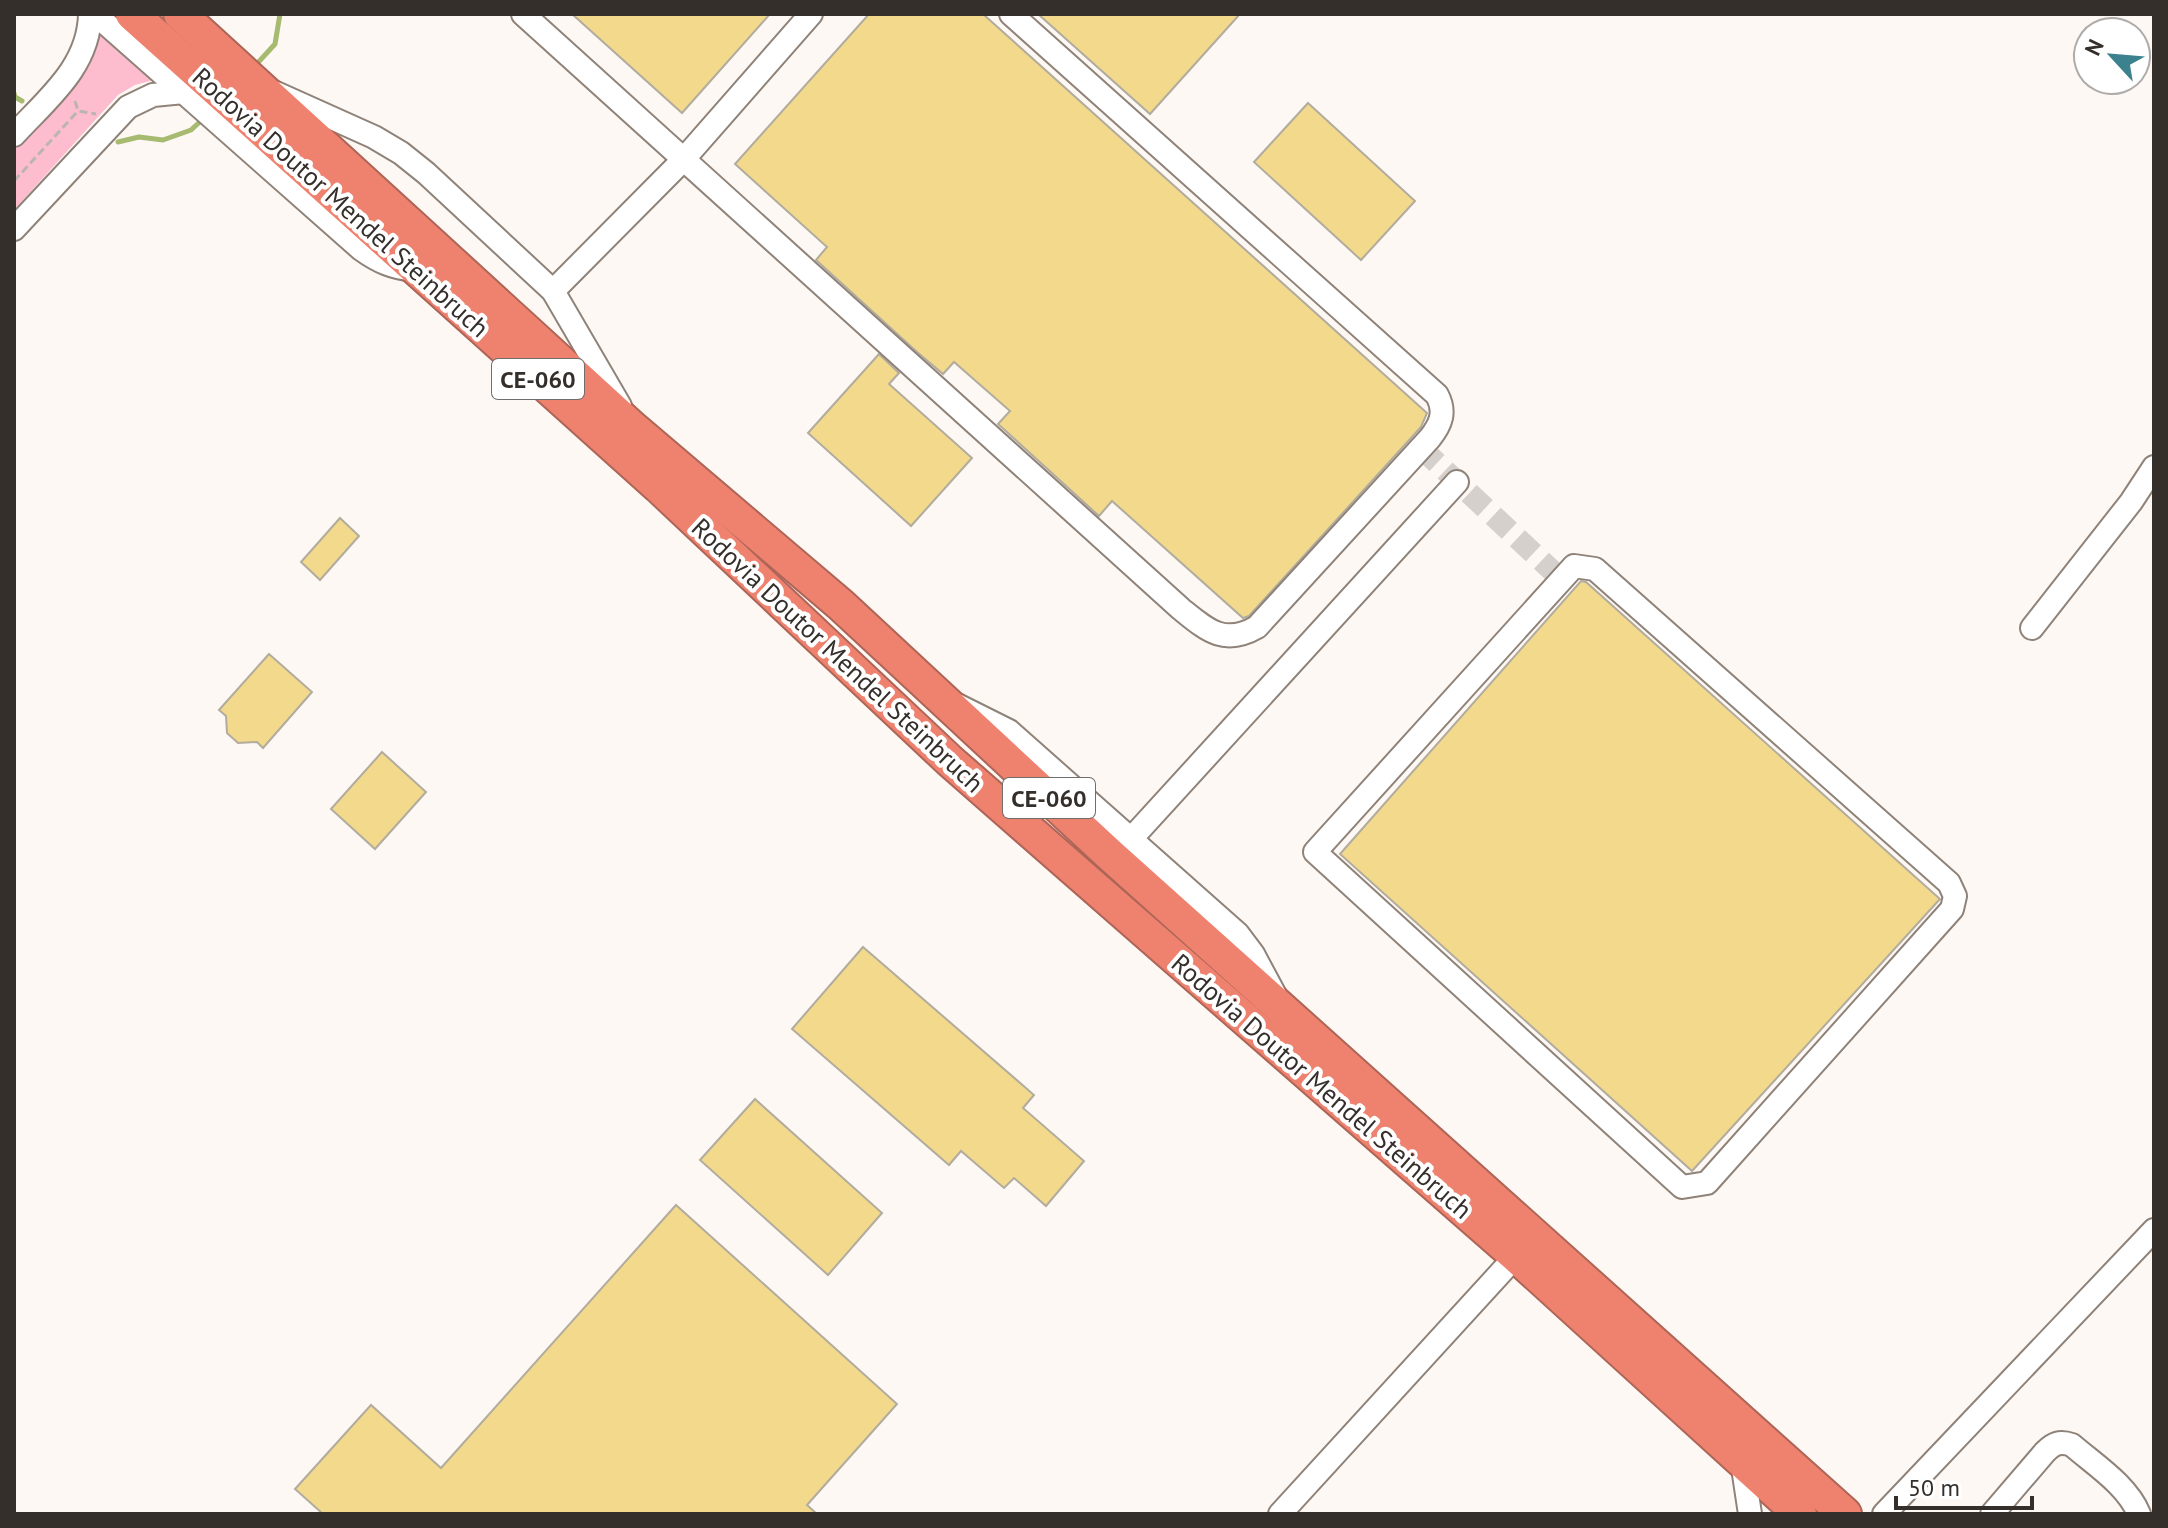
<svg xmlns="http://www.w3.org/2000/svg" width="2168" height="1528" viewBox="0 0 2168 1528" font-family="'PT Sans',sans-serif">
<rect width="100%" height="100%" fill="#fef8f4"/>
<!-- green -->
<path fill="#fdbdcf" d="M99,32L154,80L135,85L118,95L14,210V150C47,114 88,80 99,32Z"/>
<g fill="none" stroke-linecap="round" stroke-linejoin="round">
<!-- stream -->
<g stroke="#a6ba70" stroke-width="5">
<polyline points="253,68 275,44 280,14"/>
<polyline points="14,93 15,97 22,101"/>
<polyline points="118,142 139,137 163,140 191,130 204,118"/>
</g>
</g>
<!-- building -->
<g fill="#f3d98b" stroke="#b1ac9e" stroke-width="2">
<polygon points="572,14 770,14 682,113"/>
<polygon points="869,14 983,14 1427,413 1421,427 1249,616 1243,618 1112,501 1099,516 998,424 1010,411 954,362 943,374 917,352 816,260 827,247 735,164"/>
<polygon points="1038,14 1240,14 1150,114"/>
<polygon points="1308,103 1415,201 1361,260 1254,162"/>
<polygon points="879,354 899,373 889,384 972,458 911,526 808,433"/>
<polygon points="340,518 359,536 320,580 301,562"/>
<polygon points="1581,581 1586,582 1940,899 1692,1171 1340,854"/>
<polygon points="269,654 312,692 263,748 257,742 238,743 227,733 226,716 219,710"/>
<polygon points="382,752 426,792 375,849 331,809"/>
<polygon points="863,947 1034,1095 1023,1108 1084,1161 1046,1206 1014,1178 1004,1188 961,1151 949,1165 792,1029"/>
<polygon points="755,1099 882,1213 828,1275 700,1160"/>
<polygon points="676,1205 897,1404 807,1505 817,1514 323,1514 295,1489 371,1405 441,1468"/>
</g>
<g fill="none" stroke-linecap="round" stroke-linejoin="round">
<!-- minor-tunnel -->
<polyline stroke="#d6d0cc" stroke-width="22" stroke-dasharray="22 11" stroke-linecap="butt" points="1421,448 1562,580"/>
<defs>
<g id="minor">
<path d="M95,14L361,249C379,262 393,268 415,270"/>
<path d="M523,14L1181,609C1207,630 1224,646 1257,627L1430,438C1441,424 1446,412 1437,395L1011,14"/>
<polyline points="276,93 374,137 401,153 426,173 553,291 620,406"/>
<path d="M14,135C47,99 89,67 90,14"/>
<polyline points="14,229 128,107 153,95 184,92"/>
<polyline points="553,291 683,160 811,14"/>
<polygon points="1574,566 1595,569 1949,883 1955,896 1952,909 1707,1183 1682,1187 1315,852"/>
<polyline points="2032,628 2131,502 2154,467"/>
<polyline points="957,705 1009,731 1238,934 1253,954 1276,997"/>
<polyline points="1131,839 1457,482"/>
<polyline points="1742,1461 1750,1514"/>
<polyline points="1280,1514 1516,1256"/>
<polyline points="1884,1514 2154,1230"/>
<path d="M1992,1514L2045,1452C2054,1443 2060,1441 2072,1445C2095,1465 2127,1485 2139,1514"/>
</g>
<g id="highway">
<polyline points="132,14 659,487 950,761 1516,1256 1800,1514"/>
<polyline points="180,14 633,428 841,605 1108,853 1845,1514"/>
</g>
</defs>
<!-- minor casing -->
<use href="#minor" stroke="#8f8379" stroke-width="26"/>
<!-- highway casing -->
<use href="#highway" stroke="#ad6557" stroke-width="36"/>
<!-- path -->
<g stroke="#bbb5b1" stroke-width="3" stroke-dasharray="8 4" stroke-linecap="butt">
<polyline points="75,101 78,111 96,114"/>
<polyline points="14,181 78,111"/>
</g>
<!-- minor -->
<use href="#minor" stroke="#fff" stroke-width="22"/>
<!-- highway -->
<use href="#highway" stroke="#ee826f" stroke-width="32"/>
</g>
<g text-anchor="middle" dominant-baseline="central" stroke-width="8" stroke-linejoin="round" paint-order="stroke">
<!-- shield labels -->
<g fill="#fff" stroke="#716d6b" stroke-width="2">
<rect x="492" y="359" width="92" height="40" rx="6"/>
<rect x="1003" y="778" width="92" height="40" rx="6"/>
</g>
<g font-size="24" font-weight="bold" fill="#342f2b">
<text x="538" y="379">CE-060</text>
<text x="1049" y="798">CE-060</text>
</g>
<!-- street labels -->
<g font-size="26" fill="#342f2b" stroke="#fff">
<text transform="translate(341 202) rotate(42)">Rodovia Doutor Mendel Steinbruch</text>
<text transform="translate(838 655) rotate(43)">Rodovia Doutor Mendel Steinbruch</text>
<text transform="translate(1322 1086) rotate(41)">Rodovia Doutor Mendel Steinbruch</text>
</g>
</g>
<!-- border -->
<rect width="2168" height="1528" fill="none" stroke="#342f2b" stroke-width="32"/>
<!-- north arrow -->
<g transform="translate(2112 56) rotate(296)"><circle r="38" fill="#ffffff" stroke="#aeacaa" stroke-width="2"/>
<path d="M0-6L14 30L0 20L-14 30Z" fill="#3c818e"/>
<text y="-12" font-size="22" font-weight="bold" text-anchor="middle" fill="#342f2b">N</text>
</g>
<!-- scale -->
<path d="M1896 1496v12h136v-12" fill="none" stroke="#342f2b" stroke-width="4"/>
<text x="1908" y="1496" font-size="24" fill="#342f2b" stroke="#ffffff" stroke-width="6" paint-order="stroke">50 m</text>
</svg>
